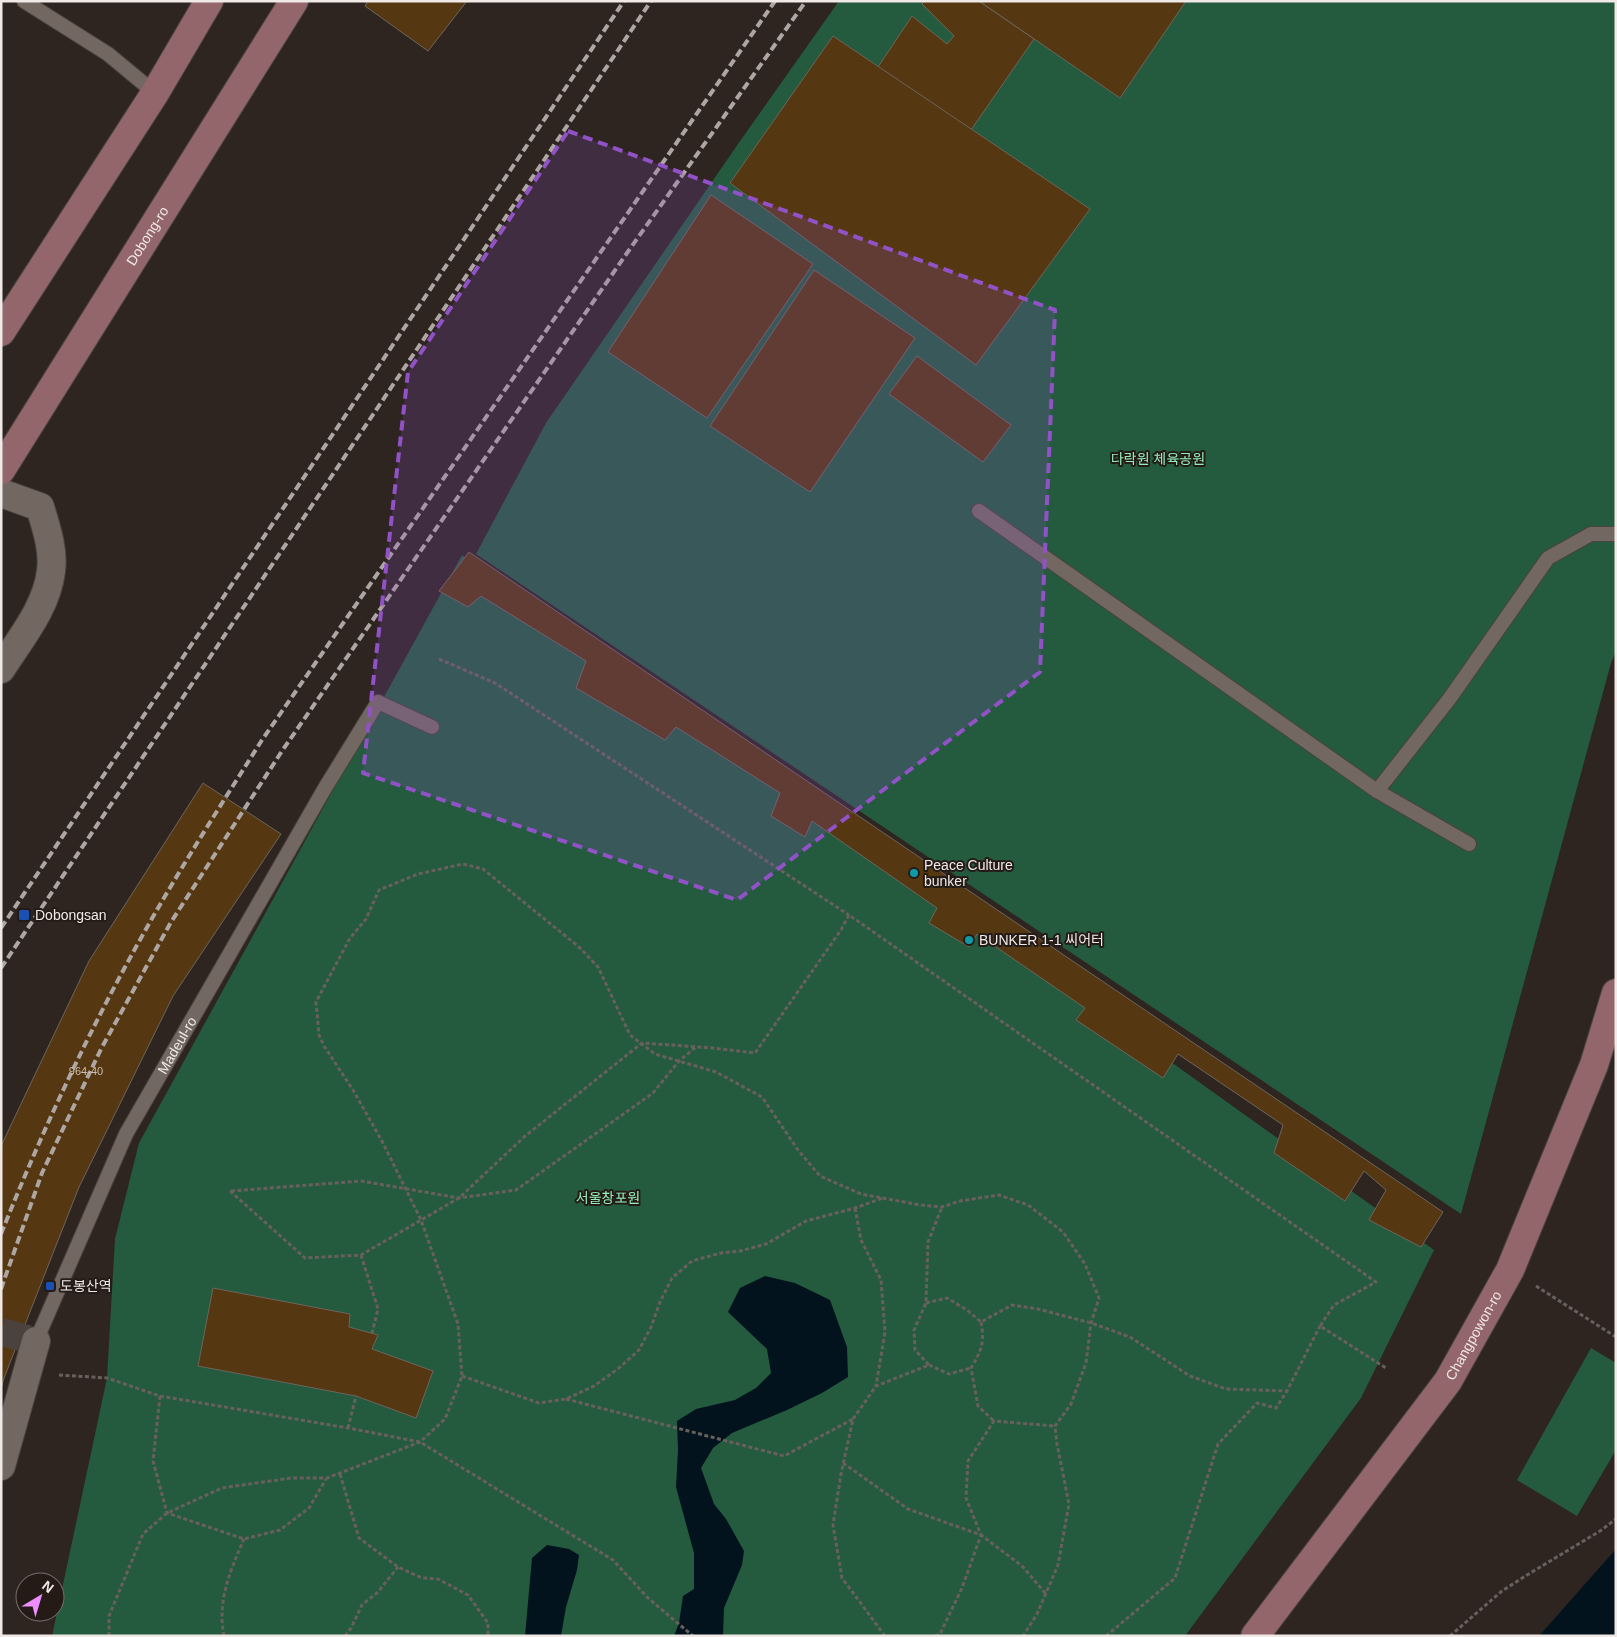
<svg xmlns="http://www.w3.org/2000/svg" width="1617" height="1637" viewBox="0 0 1617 1637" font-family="Helvetica,'Noto Sans KR',sans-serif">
<rect width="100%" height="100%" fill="#2e2520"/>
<!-- green -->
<g fill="#245a3e">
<polygon points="839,1 1616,1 1616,651 1611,663 1461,1214 476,554 546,423 738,144"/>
<polygon points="462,555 1434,1250 1361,1398 1185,1636 52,1636 107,1378 115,1239 139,1143"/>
<polygon points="1591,1348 1616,1363 1616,1450 1577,1516 1517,1480"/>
</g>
<!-- water -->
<g fill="#02131d">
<polygon points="765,1276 795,1283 830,1300 847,1347 848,1377 822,1393 787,1410 732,1433 713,1448 701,1468 714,1504 726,1519 744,1551 742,1565 724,1608 723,1636 674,1636 679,1623 683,1596 694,1589 694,1553 676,1487 678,1450 677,1421 696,1409 735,1400 756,1388 771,1373 767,1349 728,1312 740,1288"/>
<polygon points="547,1545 569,1549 579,1555 577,1570 566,1607 561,1636 525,1636 532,1558"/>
<polygon points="1616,1549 1616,1636 1539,1636"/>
</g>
<!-- building -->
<g fill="#553711" stroke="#6e655d">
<polygon points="368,1 467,1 428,51 365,6"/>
<polygon points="924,1 979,1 1034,39 971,130 878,67 912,16 947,44 954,36 922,4"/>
<polygon points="979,1 1186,1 1120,98"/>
<polygon points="833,36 1090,209 976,365 730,183"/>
<polygon points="711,195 813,264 707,418 608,352"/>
<polygon points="814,270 915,338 810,492 710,426"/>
<polygon points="917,356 1011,425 983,462 889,394"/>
<polygon points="469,552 1443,1212 1421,1247 1369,1220 1386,1190 1364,1171 1345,1201 1274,1153 1283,1125 1178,1054 1163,1078 1076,1020 1085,1008 977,934 969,947 929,923 937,908 812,821 805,837 771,816 780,793 676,727 665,740 576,688 586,661 481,596 468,607 439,591"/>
<polygon points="203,783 281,834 173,996 79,1187 4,1378 1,1389 1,1146 89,961"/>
<polygon points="213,1288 350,1314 349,1327 378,1335 372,1349 433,1371 416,1418 356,1396 198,1366"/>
</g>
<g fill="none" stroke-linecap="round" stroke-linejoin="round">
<!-- street-tunnel -->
<polyline stroke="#4b423e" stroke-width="28" stroke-dasharray="28 14" stroke-linecap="butt" points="1,1332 36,1341"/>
<defs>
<g id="lane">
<polyline points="24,1 108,54 155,93"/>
<polyline points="979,511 1377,791 1469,844"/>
<polyline points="1377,791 1450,698 1548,558 1591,534 1616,534"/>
<path id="s1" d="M36,1341L126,1134L325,788L378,702L432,727"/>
</g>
<g id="street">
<path d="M1,493L40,507C46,527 54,550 51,571C47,607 20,639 1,669"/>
<polyline points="1,1466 36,1341"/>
</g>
<g id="secondary">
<polyline points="1,332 155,93 209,1"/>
<path id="s2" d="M1,470L294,1"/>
<path id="s3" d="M1255,1636L1448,1381L1510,1270L1594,1065L1616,993"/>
</g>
</defs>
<!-- lane casing -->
<use href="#lane" stroke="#4a433f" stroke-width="16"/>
<!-- street casing -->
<use href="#street" stroke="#4a433f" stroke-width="30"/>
<!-- secondary casing -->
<use href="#secondary" stroke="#4a433f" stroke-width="30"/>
<!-- path -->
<g stroke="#68605c" stroke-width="3" stroke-dasharray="4 2.5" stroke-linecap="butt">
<polyline points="439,659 495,683 849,915"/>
<polyline points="230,1191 305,1258 361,1255 459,1198 524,1137 642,1043 713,1048 755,1053 841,930 849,915 1376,1282 1334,1305 1320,1326 1386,1368"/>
<polyline points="231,1191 361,1181 459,1198 516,1190 653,1093 679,1061 696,1047"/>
<polyline points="855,1208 861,1240 881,1280 885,1332 876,1386"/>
<polyline points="361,1255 378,1309 372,1333"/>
<polyline points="1536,1286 1616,1337"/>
<polyline points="926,1303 947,1298 967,1310 981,1322 1012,1305 1038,1309 1091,1323 1130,1337 1190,1376 1226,1389 1287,1391 1320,1326"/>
<path d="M981,1322C985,1343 981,1351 971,1368L978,1406L994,1421"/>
<polyline points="929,1365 949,1374 971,1368"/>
<polyline points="59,1375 107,1378 160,1396 348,1428 420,1442 613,1560 648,1598 693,1636"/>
<polyline points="462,1376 539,1403 566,1399 594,1386 619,1368 639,1350 651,1327 660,1302 672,1278 692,1261 721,1253 740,1251 766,1244 806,1221 855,1208 883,1198"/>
<polyline points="160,1396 153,1461 167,1513 244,1539 280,1530 309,1508 326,1479"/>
<polyline points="566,1399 784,1456 853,1419"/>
<polyline points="348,1428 356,1396"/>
<polyline points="843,1463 908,1509 981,1535 1022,1566 1046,1594"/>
<polyline points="340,1474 359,1538 398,1567 422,1578 438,1579 468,1595 488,1623 488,1636"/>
<polyline points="109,1636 109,1616 143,1534 167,1513 222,1488 291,1478 327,1478 420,1442 445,1419 462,1376 458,1324 421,1220 383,1143 353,1090 324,1046 319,1035 316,1002 350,938 366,919 379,890 418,874 463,864 483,869 579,947 598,967 630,1035 655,1054 716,1072 762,1097 798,1150 820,1176 861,1194 920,1205 942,1207 960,1201 999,1195 1028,1205 1063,1232 1085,1264 1099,1298 1091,1323 1086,1363 1071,1404 1055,1426 1057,1444 1069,1504 1058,1565 1037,1614 1023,1636"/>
<path d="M224,1636C217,1601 230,1571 244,1539"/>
<polyline points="345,1636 351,1628 362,1605 378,1592 398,1567"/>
<polyline points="885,1636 842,1578 833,1525 841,1474 853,1419 876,1386 929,1365 915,1350 914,1330 926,1303 928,1242 942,1207"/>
<polyline points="935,1636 940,1634 962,1588 981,1535 966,1498 968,1461 994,1421 1054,1426"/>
<polyline points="1106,1636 1175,1578 1218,1444 1257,1403 1276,1408 1287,1391"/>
<polyline points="1450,1636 1502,1591 1527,1575 1600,1531 1616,1519"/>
</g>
<!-- lane -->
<use href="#lane" stroke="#726761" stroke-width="14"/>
<!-- street -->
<use href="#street" stroke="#726761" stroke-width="28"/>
<!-- secondary -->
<use href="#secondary" stroke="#93666b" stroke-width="28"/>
<!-- rail -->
<g stroke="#ada6a2" stroke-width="4" stroke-dasharray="8 4" stroke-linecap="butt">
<polyline points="1,928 624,1"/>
<polyline points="1,968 651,1"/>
<path d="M1,1234C40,1136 85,1039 136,947C175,876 219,808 262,740L775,1"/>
<polyline points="1,1289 42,1173 101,1049 171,922 282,751 627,253 806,1"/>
</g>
</g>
<!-- marked area -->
<path fill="#9252c7" fill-opacity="0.2" stroke="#9252c7" stroke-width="4" stroke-dasharray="10 6" stroke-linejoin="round" d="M568,131L1055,310L1040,672L737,900L363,773L408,372Z"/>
<!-- markers -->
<g fill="#0f9aa8" stroke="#241b17" stroke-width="2">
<circle cx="914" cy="873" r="5"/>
<circle cx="969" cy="940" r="5"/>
</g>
<g fill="#1a4fb4" stroke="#241b17" stroke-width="2">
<rect x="18" y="909" width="12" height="12" rx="2.5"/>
<rect x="45" y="1281" width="10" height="10" rx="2.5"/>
</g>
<g text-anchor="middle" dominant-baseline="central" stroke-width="4" stroke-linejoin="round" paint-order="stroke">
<!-- number labels -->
<g font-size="11" fill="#c9bcb1">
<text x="86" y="1071">964-40</text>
</g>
<!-- street labels -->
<g font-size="14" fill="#f0e9e6" stroke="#241b17">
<text stroke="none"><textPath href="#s2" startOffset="276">Dobong-ro</textPath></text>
<text stroke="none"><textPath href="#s1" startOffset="328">Madeul-ro</textPath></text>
<text stroke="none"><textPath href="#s3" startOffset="372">Changpowon-ro</textPath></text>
</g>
<!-- park labels -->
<g font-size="14" fill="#92edb9" stroke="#241b17">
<text x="1158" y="459">다락원 체육공원</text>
<text x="608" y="1198">서울창포원</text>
</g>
<!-- poi labels -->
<g font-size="14" fill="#f0e9e6" stroke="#241b17" text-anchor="start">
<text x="924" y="865">Peace Culture<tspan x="924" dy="16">bunker</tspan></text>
<text x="35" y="915">Dobongsan</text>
<text x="979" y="940">BUNKER 1-1 씨어터</text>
<text x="60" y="1286">도봉산역</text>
</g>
</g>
<!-- border -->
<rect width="1617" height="1637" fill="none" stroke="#f0e9e6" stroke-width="5"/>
<!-- north arrow -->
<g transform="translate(40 1597) rotate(38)"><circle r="24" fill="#241b17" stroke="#766d6a"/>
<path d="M0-4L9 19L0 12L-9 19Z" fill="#eb8dfc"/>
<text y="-8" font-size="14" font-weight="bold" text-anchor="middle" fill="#f0e9e6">N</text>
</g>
</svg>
